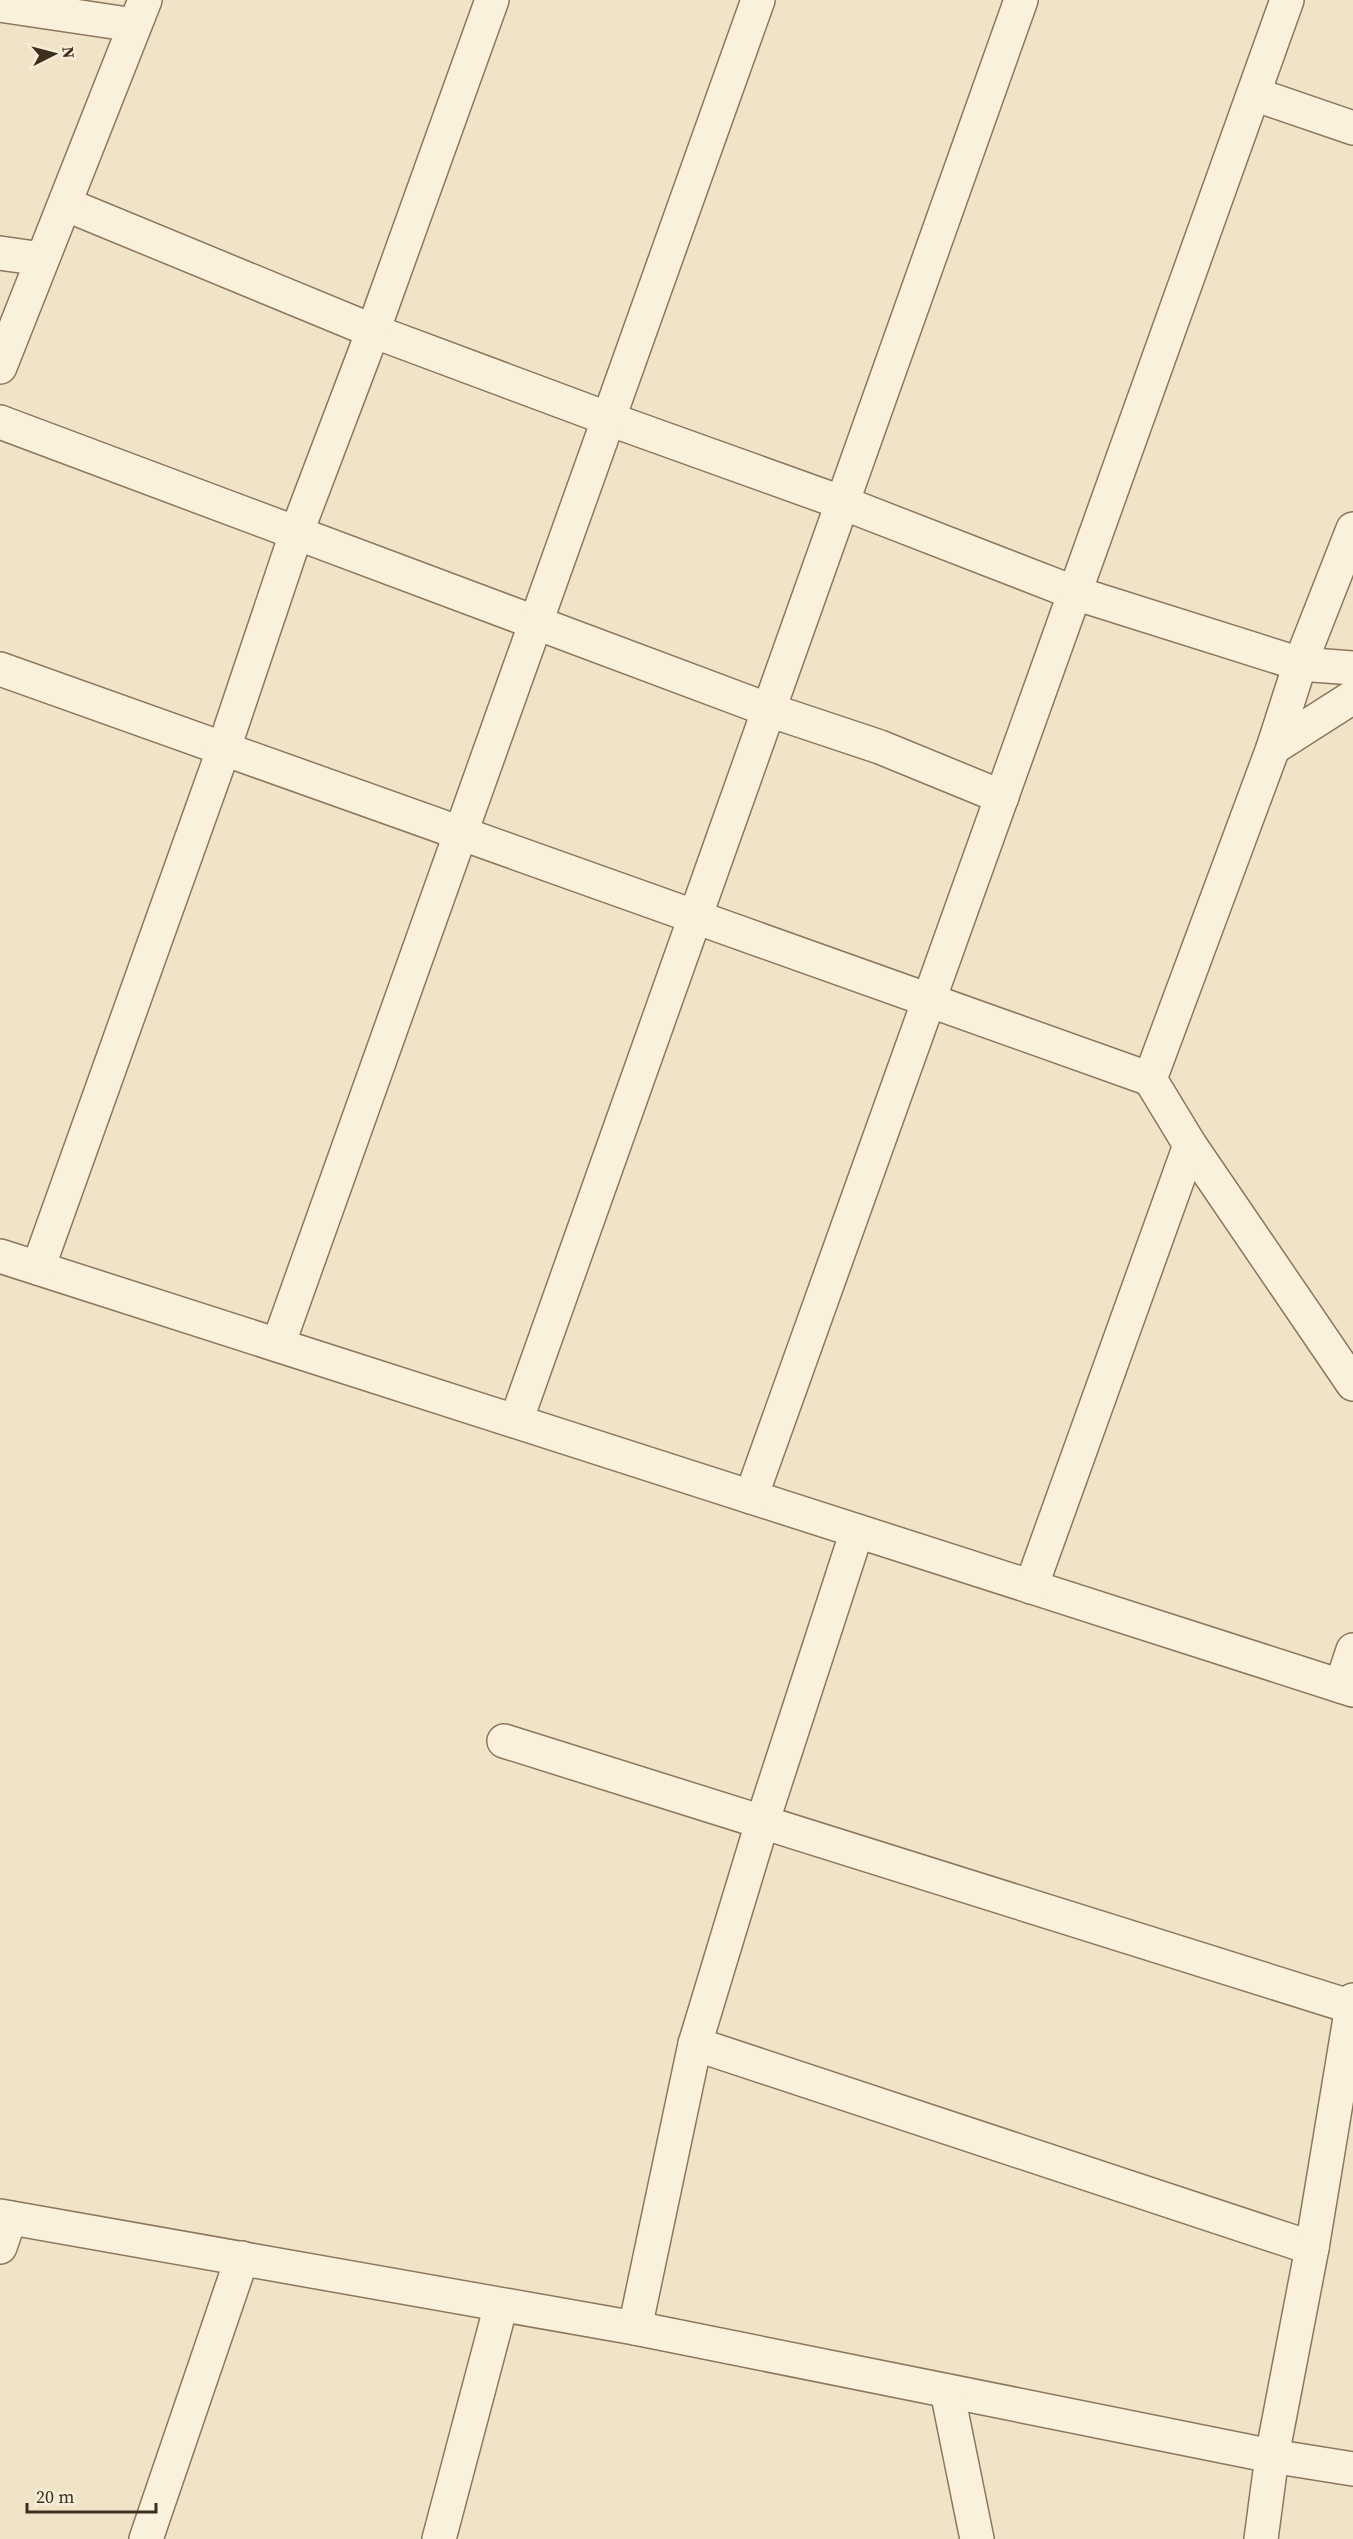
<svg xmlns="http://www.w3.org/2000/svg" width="1353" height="2539" viewBox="0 0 1353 2539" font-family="'Source Serif 4',serif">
<rect width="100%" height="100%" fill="#f0e4c8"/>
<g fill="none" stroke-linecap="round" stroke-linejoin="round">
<defs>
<g id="minor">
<polyline points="0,5 134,25"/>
<polyline points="1254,94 1353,128"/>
<polyline points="65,204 373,331 609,419 843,503 1075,593 1300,664 1353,668"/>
<polyline points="0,253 42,259"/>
<polyline points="0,367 145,0"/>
<polyline points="0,422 769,710 880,747 1002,797"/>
<polyline points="1353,529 1300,664 1273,748 1150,1079 1190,1145 1353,1384"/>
<polyline points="0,669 1150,1079"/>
<polyline points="1273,748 1353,697"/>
<polyline points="0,1256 1353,1690"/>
<polyline points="38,1268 224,748 296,534 373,331 492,0"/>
<polyline points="278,1345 758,0"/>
<polyline points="516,1421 1021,0"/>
<polyline points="751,1497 1287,0"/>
<polyline points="1031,1587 1190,1145"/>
<polyline points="1341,1686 1353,1650"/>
<polyline points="504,1741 1352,2007"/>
<polyline points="695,2044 1312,2248"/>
<polyline points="0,2216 635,2328 1272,2456 1353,2469"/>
<polyline points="0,2247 10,2218"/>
<polyline points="635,2328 695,2044 762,1823 857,1531"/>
<polyline points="947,2391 977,2539"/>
<polyline points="146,2539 242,2258"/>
<polyline points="439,2539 501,2305"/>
<polyline points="1261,2539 1272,2456 1312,2248 1353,2000"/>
</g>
</defs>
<!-- minor casing -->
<use href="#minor" stroke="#8d765c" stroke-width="36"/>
<!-- minor -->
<use href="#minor" stroke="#faf1dc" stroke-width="33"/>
</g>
<!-- north arrow -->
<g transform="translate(54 54) rotate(84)" stroke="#f7eed8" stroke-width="4.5" paint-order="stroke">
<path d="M0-4.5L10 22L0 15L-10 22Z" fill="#3d2e20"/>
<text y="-9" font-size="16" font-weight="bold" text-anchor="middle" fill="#3d2e20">N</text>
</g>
<!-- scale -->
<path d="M27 2503v9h129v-9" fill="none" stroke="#3d2e20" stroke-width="3"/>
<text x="36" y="2503" font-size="18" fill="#3d2e20" stroke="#f7eed8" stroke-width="4.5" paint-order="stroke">20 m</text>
</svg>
